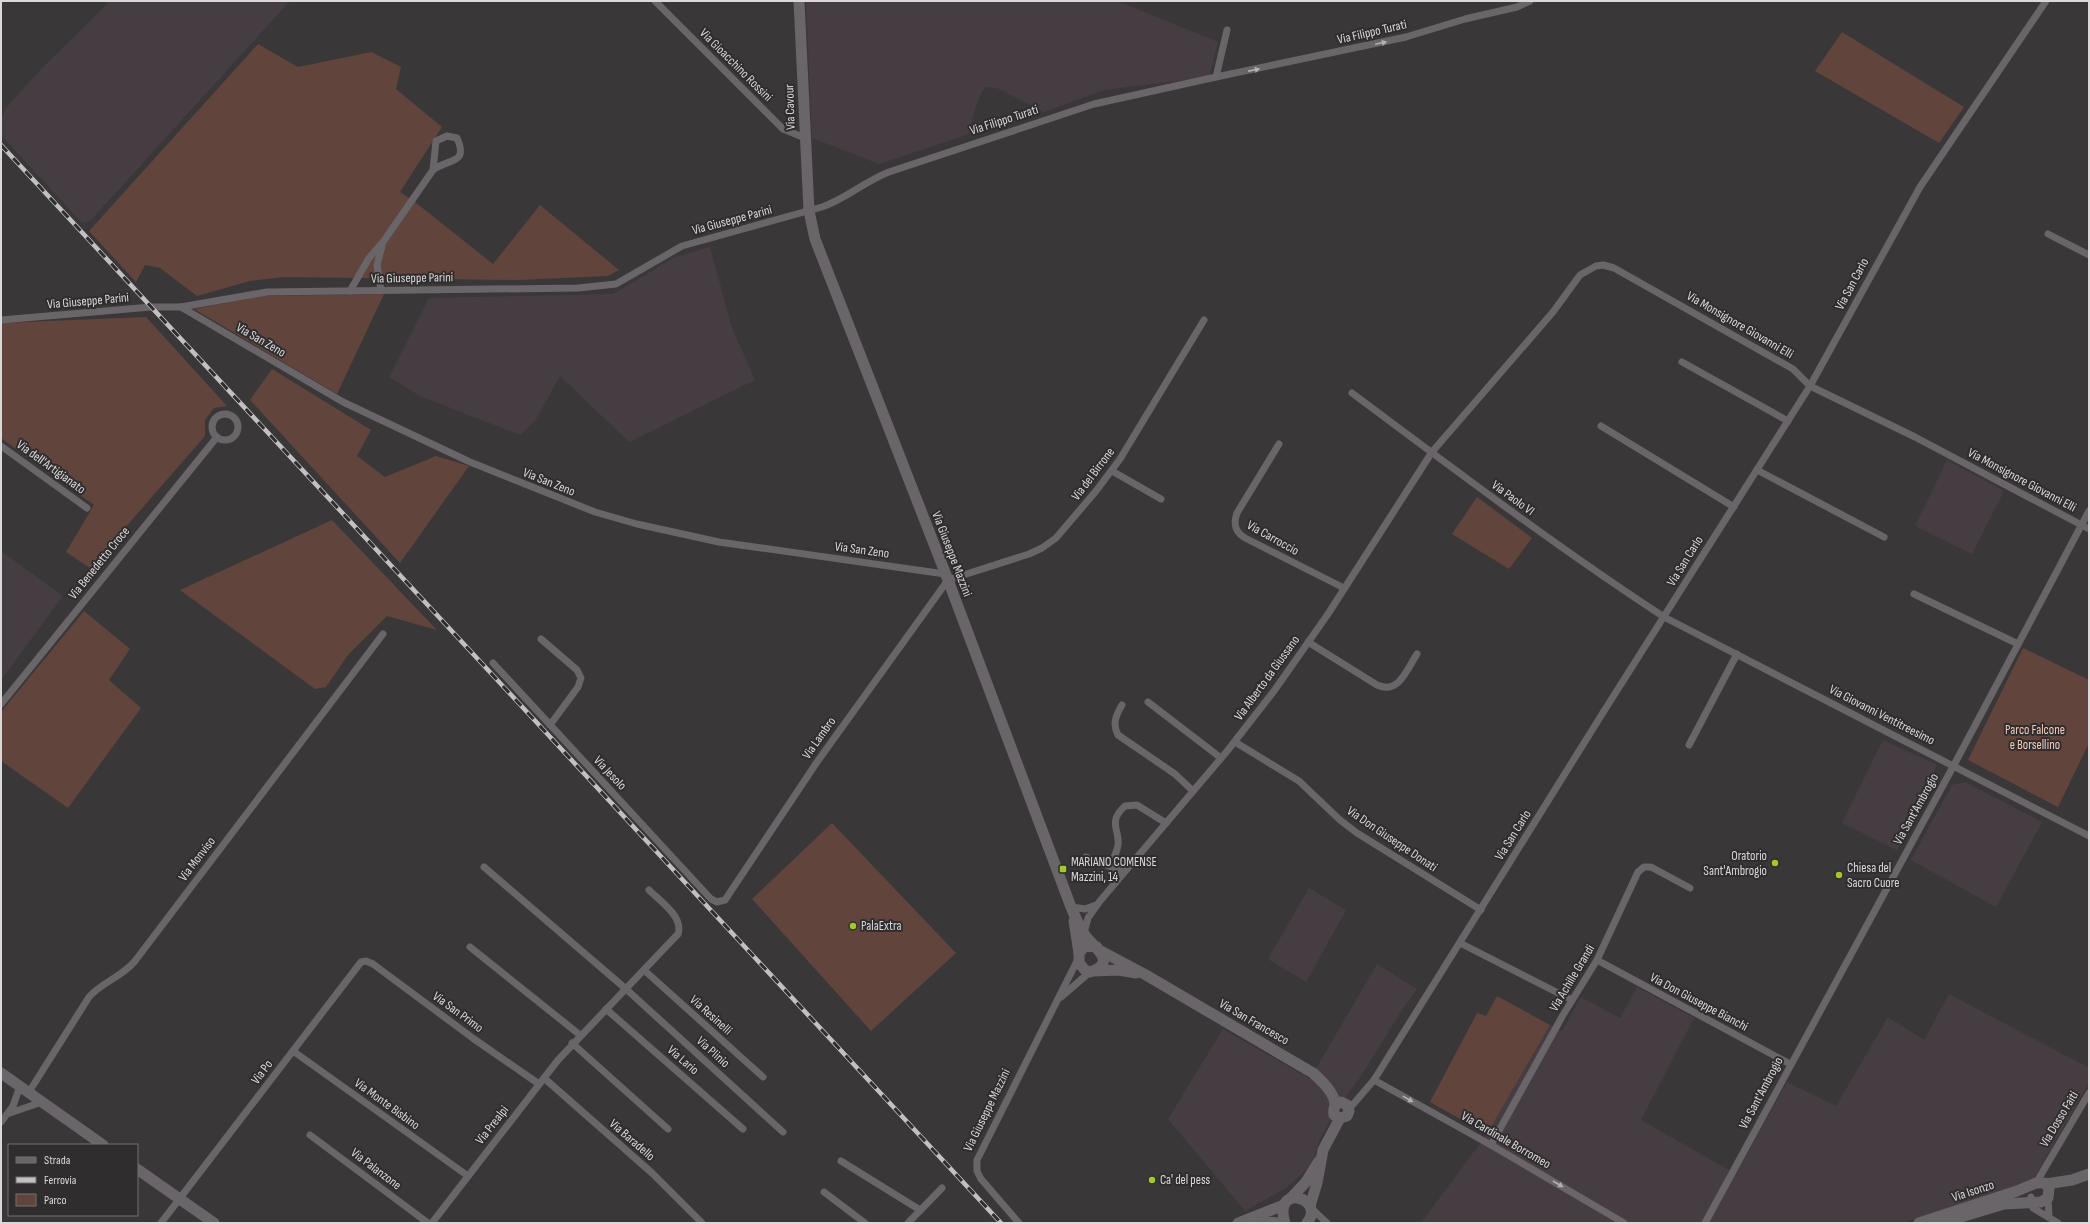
<svg xmlns="http://www.w3.org/2000/svg" width="2090" height="1224" viewBox="0 0 2090 1224" font-family="'Sofia Sans Condensed',sans-serif">
<rect width="100%" height="100%" fill="#3a3739"/>
<!-- built -->
<g fill="#463d43">
<polygon points="110,1 290,1 91,220 82,223 1,135 1,118 7,107 40,70"/>
<polygon points="806,1 1117,1 1218,42 1209,77 1104,90 1044,112 997,88 987,87 982,91 974,112 969,134 879,164 812,138"/>
<polygon points="710,247 732,328 755,380 629,442 560,376 535,421 520,435 420,396 389,377 429,298 614,294 673,258"/>
<polygon points="1947,460 2004,491 1972,554 1915,526"/>
<polygon points="1,551 63,596 1,680"/>
<polygon points="1883,740 1937,765 1900,835 1903,842 1897,850 1842,823"/>
<polygon points="1965,782 2042,822 1996,907 1911,860 1952,785"/>
<polygon points="1309,888 1346,910 1306,982 1268,959"/>
<polygon points="1377,964 1417,989 1400,1013 1359,1079 1336,1110 1319,1141 1313,1159 1307,1169 1286,1188 1245,1211 1168,1119 1223,1029 1310,1079"/>
<polygon points="1637,987 1694,1018 1641,1120 1736,1174 1787,1082 1836,1106 1888,1017 1924,1040 1949,994 2089,1068 2089,1083 2033,1180 1903,1223 1421,1223 1487,1134 1550,1025 1562,1031 1581,997 1620,1018"/>
</g>
<!-- green -->
<g fill="#61443c">
<polygon points="1842,32 1964,107 1939,143 1815,71"/>
<polygon points="258,44 298,67 371,52 401,67 396,89 442,127 400,192 415,202 493,264 540,205 619,270 608,276 518,280 284,277 250,281 197,296 160,268 145,265 136,282 89,231"/>
<polygon points="384,294 337,394 194,309 262,296"/>
<polygon points="146,317 227,406 214,408 205,420 205,436 90,568 66,552 94,505 1,438 1,323"/>
<polygon points="272,369 371,430 357,456 385,477 436,456 469,466 400,563 250,400"/>
<polygon points="1477,497 1532,538 1509,569 1452,534"/>
<polygon points="332,520 437,630 387,616 348,655 326,687 315,689 180,590"/>
<polygon points="84,611 130,649 109,680 141,708 68,808 1,761 1,712"/>
<polygon points="2023,648 2089,680 2089,743 2058,807 1968,760"/>
<polygon points="832,823 956,953 871,1031 752,899"/>
<polygon points="1497,996 1550,1025 1487,1134 1430,1102 1477,1013 1486,1016"/>
</g>
<g fill="none" stroke-linecap="round" stroke-linejoin="round">
<!-- street -->
<g stroke="#696568" stroke-width="7">
<polyline points="655,1 783,129 805,138"/>
<polyline points="1216,77 1406,37 1465,19 1517,7 1530,1"/>
<polyline points="2048,234 2089,255"/>
<polyline points="381,290 377,265 382,246"/>
<path d="M350,291L369,258L383,242L433,170C448,158 469,165 457,138L447,136L436,141L433,170"/>
<polyline points="181,307 343,402 470,462 595,512 637,524 719,542 945,574"/>
<path d="M1,320L151,307H181L267,292L578,288L616,284L682,246L822,207C846,199 865,181 889,172L1094,104L1216,77L1227,30"/>
<polyline points="1682,362 1788,421"/>
<path d="M1352,393C1455,470 1557,547 1664,617L2089,836"/>
<circle cx="225" cy="427" r="13"/>
<polyline points="1601,426 1734,507"/>
<path d="M1279,444L1237,513C1233,524 1235,532 1245,538L1344,588"/>
<polyline points="1,446 87,508"/>
<polyline points="1757,470 1884,537"/>
<polyline points="1112,471 1161,499"/>
<polyline points="1914,594 2018,644"/>
<polyline points="541,639 577,670 581,678 578,687 550,725"/>
<path d="M1308,642L1377,685C1399,695 1407,669 1417,654"/>
<polyline points="493,663 711,899 717,902 725,900 817,762 948,580 1029,554 1042,548 1056,538 1096,491 1120,459 1204,320"/>
<polyline points="1148,702 1221,758"/>
<polyline points="1,704 217,437"/>
<path d="M1122,705C1116,715 1112,724 1118,735L1175,774L1193,791"/>
<polyline points="1235,742 1299,781 1340,820 1357,833 1481,910"/>
<polyline points="1689,745 1737,654"/>
<polyline points="1086,857 1124,872"/>
<path d="M1110,866C1113,860 1117,852 1118,845C1120,830 1107,822 1125,806L1137,805L1166,823"/>
<polyline points="484,867 626,989 783,1132"/>
<polyline points="1071,907 1085,909 1096,905"/>
<polyline points="1084,933 1088,918 1100,901 1228,750 1274,691 1328,614 1432,452 1553,312 1580,275 1596,266 1603,265 1614,268 1793,369 1810,386 1915,437 2089,529"/>
<polyline points="1460,943 1572,1000"/>
<polyline points="470,947 580,1035"/>
<polyline points="1597,960 1790,1064"/>
<polyline points="644,970 763,1077"/>
<polyline points="1061,997 1090,972"/>
<polyline points="606,1009 743,1129"/>
<polyline points="572,1043 668,1129"/>
<polyline points="293,1051 468,1176"/>
<polyline points="544,1078 652,1173 702,1223"/>
<polyline points="1374,1080 1491,1145 1624,1223"/>
<path d="M29,1092L89,997C102,982 122,977 135,961L383,634"/>
<polyline points="1349,1109 1374,1080 1604,711 1810,386 1920,187 2046,1"/>
<polyline points="10,1113 42,1102"/>
<polyline points="1,1122 13,1106 20,1086"/>
<polyline points="310,1135 428,1223"/>
<polyline points="1491,1145 1563,1015 1597,960 1638,872 1644,867 1651,867 1690,888"/>
<polyline points="841,1161 920,1210"/>
<polyline points="2036,1183 2089,1093"/>
<polyline points="824,1192 865,1223"/>
<polyline points="2031,1197 2033,1208 2058,1223"/>
<polyline points="2048,1198 2049,1217"/>
<polyline points="1311,1208 1327,1223"/>
<polyline points="161,1223 361,962 366,961 373,964 474,1039 539,1084"/>
<path d="M432,1223L558,1060L678,934C684,917 660,901 649,890"/>
<polyline points="908,1223 942,1188"/>
<polyline points="1019,1223 981,1179 977,1171 977,1160 1078,959"/>
<polyline points="1705,1223 1954,765 2089,511"/>
</g>
<!-- secondary -->
<g stroke="#696568" stroke-width="11">
<path d="M799,1L809,211L815,239L948,580L1071,907C1075,916 1079,927 1085,935C1093,947 1119,962 1090,972L1085,970L1079,963V953L1085,946L1097,947"/>
<polyline points="1074,921 1079,953"/>
<path d="M1101,951L1146,975L1313,1073C1321,1080 1335,1094 1335,1105C1334,1110 1333,1110 1334,1115L1340,1118L1347,1116L1349,1111L1347,1105L1341,1102L1335,1105"/>
<polyline points="1094,971 1119,970 1136,973"/>
<polyline points="1,1073 103,1145"/>
<polyline points="137,1169 214,1223"/>
<polyline points="2046,1184 2072,1180 2089,1174"/>
<polyline points="1290,1199 1306,1182 1319,1161"/>
<polyline points="1310,1206 1317,1183 1323,1150 1340,1118"/>
<polyline points="1251,1221 1280,1223"/>
<polyline points="1238,1223 1284,1205"/>
<path d="M1285,1223C1272,1182 1327,1198 1307,1223"/>
<polyline points="1919,1223 2017,1191 2036,1183 2045,1183 2049,1188 2048,1198 2041,1202 2004,1204 1941,1223"/>
</g>
<defs>
<polyline id="rail" points="1,145 1001,1223"/>
</defs>
<!-- rail casing -->
<use href="#rail" stroke="#c2c0c1" stroke-width="4.5"/>
<!-- rail -->
<use href="#rail" stroke="#302d2e" stroke-width="3" stroke-dasharray="9" stroke-linecap="butt"/>
</g>
<!-- one-way arrows -->
<defs><path id="oneway-solid" d="M-6-.8H1V-3.2L6.5 0L1 3.2V.8H-6Z"/></defs>
<g fill="#b2b0b1">
<use href="#oneway-solid" transform="translate(1381 43) rotate(-12)"/>
<use href="#oneway-solid" transform="translate(1254 70) rotate(-11)"/>
<use href="#oneway-solid" transform="translate(1408 1099) rotate(29)"/>
<use href="#oneway-solid" transform="translate(1558 1184) rotate(30)"/>
</g>
<!-- markers -->
<g fill="#a2c927" stroke="#302d2e" stroke-width="1.5">
<circle cx="1775" cy="863" r="4"/>
<rect x="1059" y="865" width="8" height="8" rx="2"/>
<circle cx="1839" cy="875" r="4"/>
<circle cx="853" cy="926" r="4"/>
<circle cx="1152" cy="1180" r="4"/>
</g>
<g text-anchor="middle" dominant-baseline="central" stroke-width="4" stroke-linejoin="round" paint-order="stroke">
<!-- street labels -->
<g font-size="13" fill="#dad8d9" stroke="#302d2e">
<text transform="translate(1372 32) rotate(-13)">Via Filippo Turati</text>
<text transform="translate(736 65) rotate(45)">Via Gioacchino Rossini</text>
<text transform="translate(790 107) rotate(-92)">Via Cavour</text>
<text transform="translate(1004 120) rotate(-18)">Via Filippo Turati</text>
<text transform="translate(732 220) rotate(-15)">Via Giuseppe Parini</text>
<text transform="translate(412 278) rotate(-1)">Via Giuseppe Parini</text>
<text transform="translate(1852 284) rotate(-62)">Via San Carlo</text>
<text transform="translate(88 301) rotate(-5)">Via Giuseppe Parini</text>
<text transform="translate(1740 325) rotate(30)">Via Monsignore Giovanni Elli</text>
<text transform="translate(261 340) rotate(30)">Via San Zeno</text>
<text transform="translate(51 467) rotate(36)">Via dell'Artigianato</text>
<text transform="translate(1093 474) rotate(-53)">Via del Birrone</text>
<text transform="translate(2022 480) rotate(28)">Via Monsignore Giovanni Elli</text>
<text transform="translate(549 482) rotate(22)">Via San Zeno</text>
<text transform="translate(1513 498) rotate(36)">Via Paolo VI</text>
<text transform="translate(1273 538) rotate(29)">Via Carroccio</text>
<text transform="translate(862 550) rotate(8)">Via San Zeno</text>
<text transform="translate(952 554) rotate(69)">Via Giuseppe Mazzini</text>
<text transform="translate(1685 561) rotate(-58)">Via San Carlo</text>
<text transform="translate(99 563) rotate(-51)">Via Benedetto Croce</text>
<text transform="translate(1267 678) rotate(-54)">Via Alberto da Giussano</text>
<text transform="translate(1882 715) rotate(27)">Via Giovanni Ventitreesimo</text>
<text transform="translate(819 738) rotate(-55)">Via Lambro</text>
<text transform="translate(610 773) rotate(47)">Via Jesolo</text>
<text transform="translate(1916 809) rotate(-61)">Via Sant'Ambrogio</text>
<text transform="translate(1513 835) rotate(-58)">Via San Carlo</text>
<text transform="translate(1392 839) rotate(34)">Via Don Giuseppe Donati</text>
<text transform="translate(197 859) rotate(-53)">Via Monviso</text>
<text transform="translate(1572 978) rotate(-59)">Via Achille Grandi</text>
<text transform="translate(1699 1002) rotate(28)">Via Don Giuseppe Bianchi</text>
<text transform="translate(458 1012) rotate(36)">Via San Primo</text>
<text transform="translate(711 1015) rotate(42)">Via Resinelli</text>
<text transform="translate(1254 1022) rotate(30)">Via San Francesco</text>
<text transform="translate(713 1052) rotate(42)">Via Plinio</text>
<text transform="translate(683 1060) rotate(41)">Via Lario</text>
<text transform="translate(262 1072) rotate(-53)">Via Po</text>
<text transform="translate(1761 1093) rotate(-62)">Via Sant'Ambrogio</text>
<text transform="translate(387 1104) rotate(36)">Via Monte Bisbino</text>
<text transform="translate(987 1110) rotate(-64)">Via Giuseppe Mazzini</text>
<text transform="translate(2059 1119) rotate(-59)">Via Dosso Faiti</text>
<text transform="translate(492 1125) rotate(-52)">Via Prealpi</text>
<text transform="translate(632 1140) rotate(41)">Via Baradello</text>
<text transform="translate(1506 1140) rotate(30)">Via Cardinale Borromeo</text>
<text transform="translate(376 1169) rotate(37)">Via Palanzone</text>
<text transform="translate(1973 1191) rotate(-18)">Via Isonzo</text>
</g>
<!-- park labels -->
<g font-size="13" fill="#f8cabd" stroke="#302d2e">
<text x="2035" y="730">Parco Falcone<tspan x="2035" dy="15">e Borsellino</tspan></text>
</g>
<!-- poi labels -->
<g font-size="13" fill="#dad8d9" stroke="#302d2e" text-anchor="start">
<text x="1767" y="856" text-anchor="end">Oratorio<tspan x="1767" dy="15">Sant'Ambrogio</tspan></text>
<text x="1071" y="862">MARIANO COMENSE<tspan x="1071" dy="15">Mazzini, 14</tspan></text>
<text x="1847" y="868">Chiesa del<tspan x="1847" dy="15">Sacro Cuore</tspan></text>
<text x="861" y="926">PalaExtra</text>
<text x="1160" y="1180">Ca' del pess</text>
</g>
</g>
<!-- border -->
<rect width="2090" height="1224" fill="none" stroke="#dad8d9" stroke-width="4"/>
<!-- legend -->
<rect x="8" y="1144" width="130" height="72" fill="#302d2e" stroke="#747172"/>
<rect x="16" y="1157" width="20" height="6" fill="#696568" stroke="#747172"/>
<text x="44" y="1164" font-size="12" fill="#dad8d9">Strada</text>
<rect x="16" y="1177" width="20" height="6" fill="#c2c0c1" stroke="#747172"/>
<text x="44" y="1184" font-size="12" fill="#dad8d9">Ferrovia</text>
<rect x="16" y="1194" width="20" height="12" fill="#61443c" stroke="#747172"/>
<text x="44" y="1204" font-size="12" fill="#dad8d9">Parco</text>
</svg>
